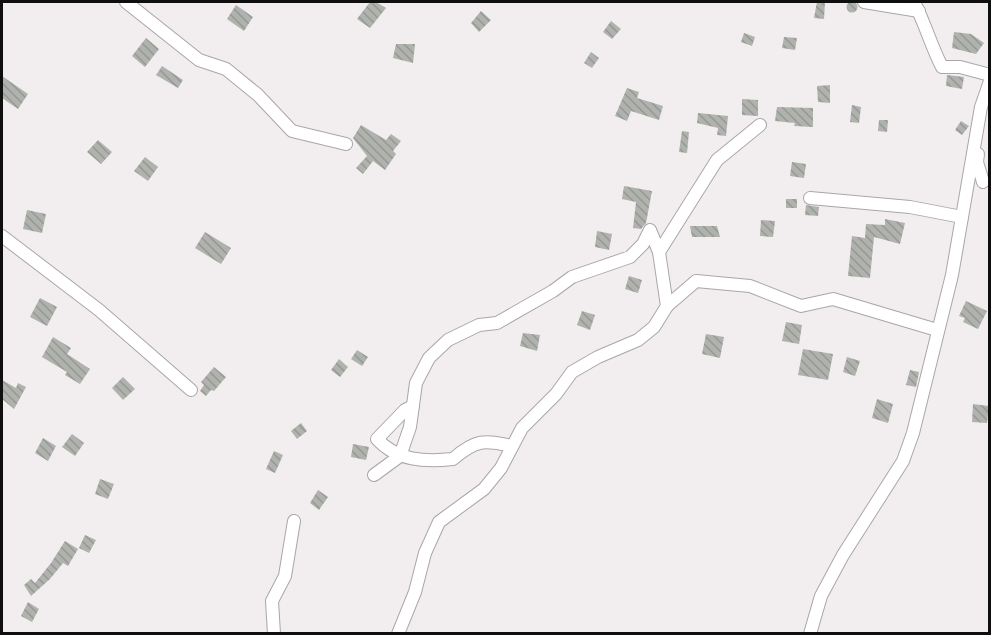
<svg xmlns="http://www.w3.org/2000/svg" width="991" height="635" viewBox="0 0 991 635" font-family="Quicksand,sans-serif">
<defs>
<pattern id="building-back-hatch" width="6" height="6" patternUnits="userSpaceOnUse" patternTransform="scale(1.5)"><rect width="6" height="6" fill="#b0b2ad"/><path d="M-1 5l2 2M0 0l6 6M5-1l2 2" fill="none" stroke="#969894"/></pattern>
</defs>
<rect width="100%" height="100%" fill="#f2eef0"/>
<!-- building -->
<g fill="url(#building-back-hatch)">
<circle cx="852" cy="7" r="5.5"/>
<polygon points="370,2 376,2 386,8 370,28 357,19"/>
<polygon points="817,2 825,2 824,19 814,18"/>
<polygon points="236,5 253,17 244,31 227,19"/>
<polygon points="481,11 491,20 479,32 471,23"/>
<polygon points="611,21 621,29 612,39 603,32"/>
<polygon points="954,32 971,34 984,43 976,54 952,48"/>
<polygon points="744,33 755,37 752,46 741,42"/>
<polygon points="784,37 797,38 795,50 782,48"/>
<polygon points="146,38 159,49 145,67 132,56"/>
<polygon points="396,44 415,44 413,63 393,58"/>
<polygon points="591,52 599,58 592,68 584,63"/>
<polygon points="162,66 183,80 178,88 156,75"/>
<polygon points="947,75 964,77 962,89 946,86"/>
<polygon points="2,76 28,94 18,109 2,98"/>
<polygon points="830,85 830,103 818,102 817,86"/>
<polygon points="627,88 639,92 637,98 663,106 659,120 631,111 627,121 615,116"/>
<polygon points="742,99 758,100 758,116 742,115"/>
<polygon points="852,105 861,107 859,123 850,122"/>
<polygon points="777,107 813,108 813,127 794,126 795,123 775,121"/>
<polygon points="698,113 728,116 726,136 717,135 718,128 697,123"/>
<polygon points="879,120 888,120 887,132 878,131"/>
<polygon points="961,121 969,126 962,135 955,130"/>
<polygon points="361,125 386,140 391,134 401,141 393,151 396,154 385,170 373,161 363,174 356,168 367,156 353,138"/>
<polygon points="682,131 689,132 687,153 679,152"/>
<polygon points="98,140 112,152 101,164 87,152"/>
<polygon points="145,157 158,167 148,181 134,171"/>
<polygon points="792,162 806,164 804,178 790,176"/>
<polygon points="624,186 652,191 646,223 641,229 633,228 636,202 622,199"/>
<rect x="786" y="199" width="11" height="9"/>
<polygon points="806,205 819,207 818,216 805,215"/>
<polygon points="27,210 46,214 42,233 23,229"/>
<polygon points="885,219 905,223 900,244 874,237 870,278 848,276 852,236 865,238 866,224 885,225"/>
<polygon points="761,220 775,221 773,237 760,236"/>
<polygon points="690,226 717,226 720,237 692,237"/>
<polygon points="597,231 612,234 609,250 595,247"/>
<polygon points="205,232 231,248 221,264 195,248"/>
<polygon points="629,276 642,280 638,293 625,289"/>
<polygon points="40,298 57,307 47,326 30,317"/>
<polygon points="966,301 987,311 978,329 963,322 965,318 959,316"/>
<polygon points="582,311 595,315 590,330 577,325"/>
<polygon points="786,322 802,325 799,344 782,341"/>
<polygon points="523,333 540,335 537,351 520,346"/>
<polygon points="706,334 724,337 720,358 702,354"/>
<polygon points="53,337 71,348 67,354 90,369 80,384 65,375 67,372 42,357"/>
<polygon points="803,349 833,354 828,380 798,375"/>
<polygon points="357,350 368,357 362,366 351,359"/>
<polygon points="847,357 860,361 855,376 843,372"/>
<polygon points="339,359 348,367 340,377 331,370"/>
<polygon points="214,367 226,377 214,391 211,390 206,396 200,391 204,385 201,382"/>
<polygon points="910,370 919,372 916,387 906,385"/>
<polygon points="123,377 135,389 123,400 112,388"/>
<polygon points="2,380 16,388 18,383 26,387 14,409 2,399"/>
<polygon points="877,399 893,404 888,423 872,418"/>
<polygon points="973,404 989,406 987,423 972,422"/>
<polygon points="301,423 307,431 297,439 291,431"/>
<polygon points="72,434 84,443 75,456 62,447"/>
<polygon points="43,438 56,446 48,461 35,453"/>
<polygon points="353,444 369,447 366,460 351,457"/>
<polygon points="274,451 283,455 275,473 266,469"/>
<polygon points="100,479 114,484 108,499 95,494"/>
<polygon points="318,490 328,497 319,510 310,503"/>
<polygon points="85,535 96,540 89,553 79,548"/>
<polygon points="65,541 78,549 68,566 63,563 50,579 31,596 24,585 31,579 35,583 51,563"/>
<polygon points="28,602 39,609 32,622 21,616"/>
</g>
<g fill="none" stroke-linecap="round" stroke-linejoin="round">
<defs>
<g id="minor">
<polyline points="126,2 199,60 226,69 258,95 292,131 346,144"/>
<polyline points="864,2 919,11"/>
<path d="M914,2C925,23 931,46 942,67H960L990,75"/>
<polyline points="978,154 977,162 983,182"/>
<polyline points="810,198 910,207 962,217"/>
<polyline points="2,236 99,310 191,390"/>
<polyline points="667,306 696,281 750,286 801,306 833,299 937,330"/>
<path d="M413,406L405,410L377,439C397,461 425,462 453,459C476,439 484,440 512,446"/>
<polyline points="374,475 400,456 410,427 416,383 429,358 448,340 479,325 497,323 553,291 572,277 630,257 643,244 650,230 659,252"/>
<polyline points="274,634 272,601 285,576 294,521"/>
<polyline points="398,634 415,592 425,553 439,522 484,489 501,468 522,428 556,394 572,372 598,357 638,340 654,327 667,306 659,252 717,160 760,125"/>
<polyline points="810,634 821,596 843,555 903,461 913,433 952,275 981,107 990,81"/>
</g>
</defs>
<!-- minor casing -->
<use href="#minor" stroke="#aaa6a8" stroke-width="14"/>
<!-- minor -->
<use href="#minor" stroke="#fff" stroke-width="12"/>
</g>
<!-- border -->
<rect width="991" height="635" fill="none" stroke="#100f10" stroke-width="6"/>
</svg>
